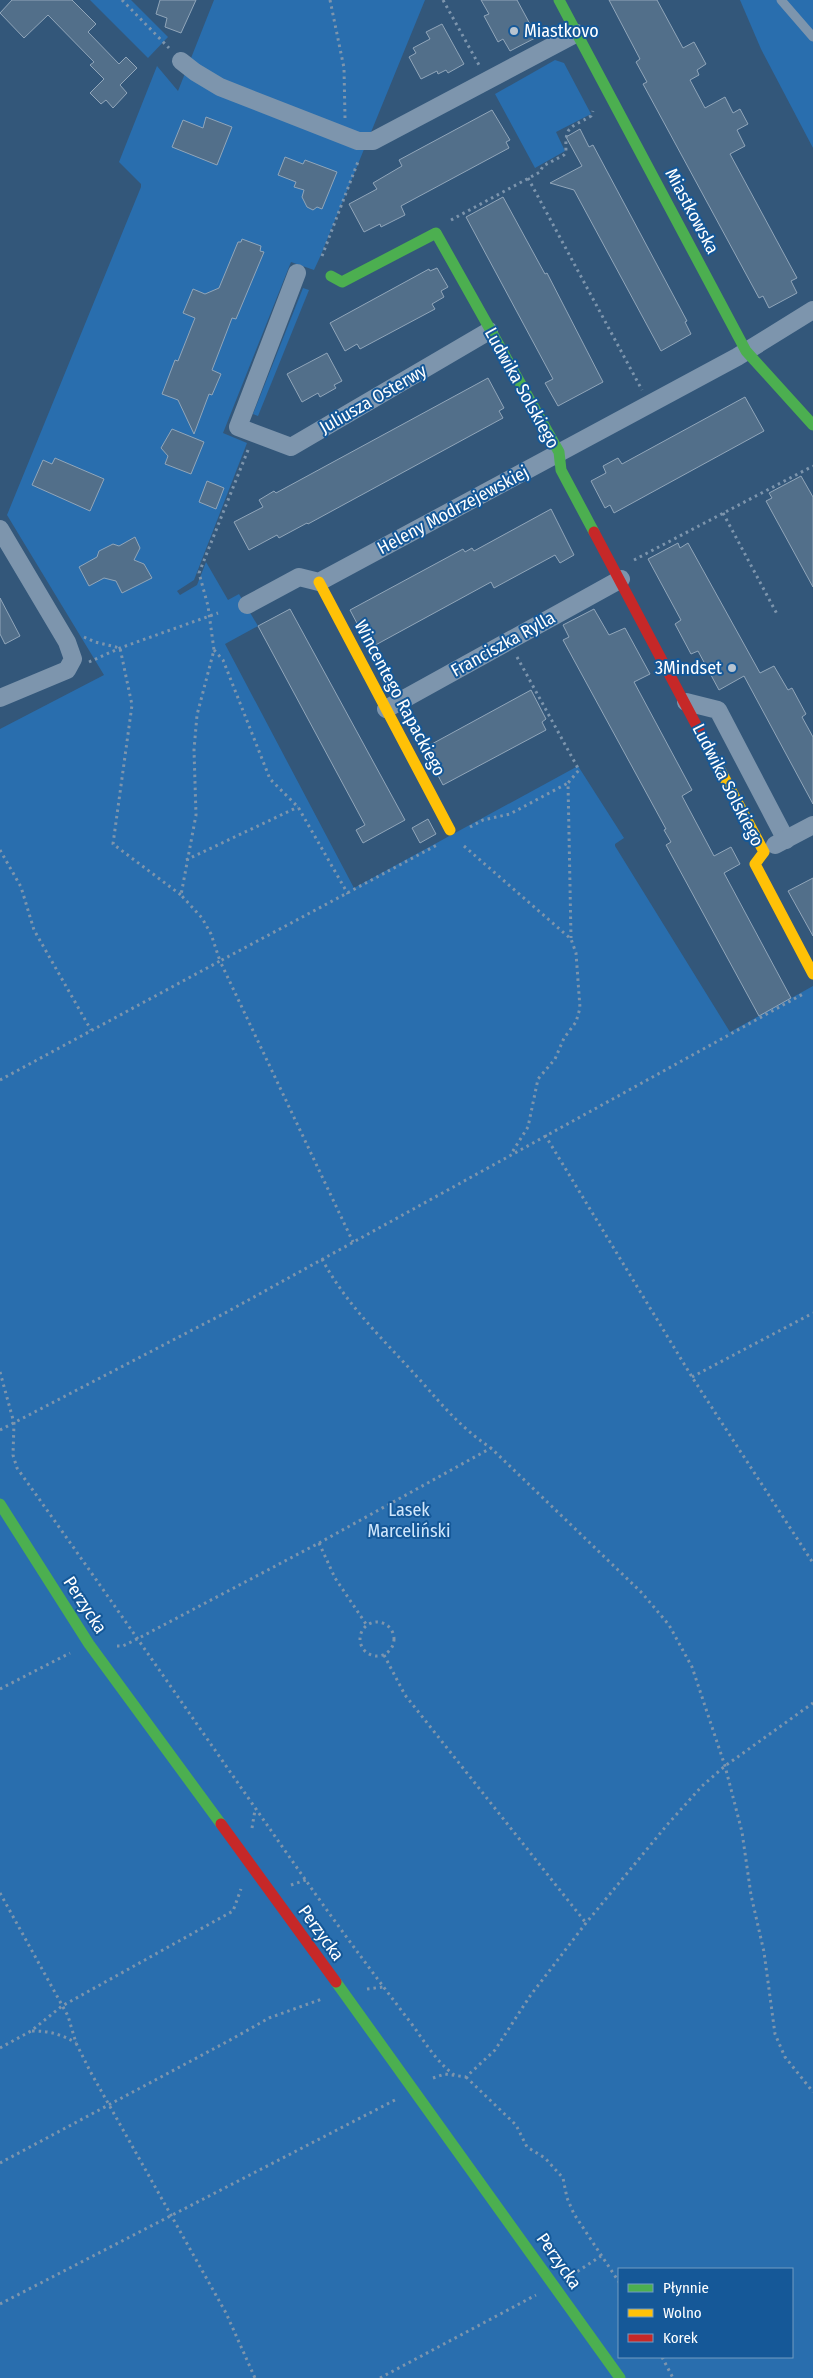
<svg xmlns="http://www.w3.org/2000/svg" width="813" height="2378" viewBox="0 0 813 2378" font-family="'Fira Sans Condensed',sans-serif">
<rect width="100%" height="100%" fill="#33577a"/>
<!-- green -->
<g fill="#296eae" fill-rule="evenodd">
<polygon points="90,0 131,0 168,37 148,58"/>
<path d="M214,0H425L320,257L314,270L291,262L223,433L247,443L194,580L177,591L180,595L197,585L206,562L228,600L239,594L258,626L225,644L354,888L578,766L624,838L615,844V846L730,1032L813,986V2378H0V729L104,675L7,515L141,187V184L119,162L157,66L178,91ZM619,2269H792V2357H619Z"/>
<polygon points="740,0 813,0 813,148 761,49"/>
<polygon points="555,60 564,63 591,114 556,132 565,151 535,168 495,94"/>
<polygon points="303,288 309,290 258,416 253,414"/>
</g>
<!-- building -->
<g fill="#526f8a" stroke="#91a6ba">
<polygon points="12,0 72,0 96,24 88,32 119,64 126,57 137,68 120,85 127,93 113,108 106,100 101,104 90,93 104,79 90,65 94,62 48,15 24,38 0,13"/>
<polygon points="160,0 196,0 181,33 165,27 167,18 156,14"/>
<polygon points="481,0 517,0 537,37 510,51 503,39 498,42 484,16 489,14"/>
<polygon points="609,0 657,0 683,48 694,42 706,64 697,70 699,75 690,80 705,108 725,97 733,113 740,109 748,124 737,130 745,146 730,154 797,278 791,281 797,293 769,308 763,296 759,298 643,84 647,82 636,62 640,59"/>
<polygon points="442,24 464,64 448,73 446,70 438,74 437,71 421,79 409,57 416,53 413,48 430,39 426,32"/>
<polygon points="492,110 510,140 506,142 509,148 401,206 405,215 381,227 380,224 364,232 349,204 377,189 373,183 402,166 399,160"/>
<polygon points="206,117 232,127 217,165 172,147 183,120 203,128"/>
<polygon points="580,129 589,147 593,145 687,321 685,322 691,334 661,351 574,190 550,183 582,166 566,137"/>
<polygon points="285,157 303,164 305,160 337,172 322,209 317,207 313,210 307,207 302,197 304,190 294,187 296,182 278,175"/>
<polygon points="503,197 545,274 547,273 603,382 558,406 545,383 553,379 466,217"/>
<polygon points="242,239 261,246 260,251 264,252 236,319 232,318 212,370 221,374 212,395 209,394 194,434 178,400 162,394 175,360 178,361 195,318 183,313 193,289 205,294 219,288 238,242 241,242"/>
<polygon points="437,268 448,287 441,291 444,297 432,304 435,309 360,349 357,344 345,351 330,323 429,269 430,271"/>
<polygon points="327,353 342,381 334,385 336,388 320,397 318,393 302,402 287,374"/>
<polygon points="488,378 504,408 499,411 503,418 308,524 307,523 279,538 277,535 249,550 234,522 263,507 259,500 274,491 276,493"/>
<polygon points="745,397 764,431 614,513 610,505 605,508 591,481 606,473 603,466 618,458 622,464"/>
<polygon points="172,429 204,442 191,474 165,464 168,456 161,448"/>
<polygon points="55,458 104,479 90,511 32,485 43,460 52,464"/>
<polygon points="801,476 813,497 813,587 766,501 772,498 769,493"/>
<polygon points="207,481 224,488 216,509 199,502"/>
<polygon points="551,509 574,555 560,563 555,555 494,588 491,582 370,648 350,610 463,549 465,552 472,548 474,551"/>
<polygon points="135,537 140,548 134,560 144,564 152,578 122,593 116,581 104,578 89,586 79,567 97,557 99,551 113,544 119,546"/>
<polygon points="678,543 680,548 688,543 760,673 774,666 788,690 792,688 806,714 802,717 813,737 813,804 744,676 719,690 698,651 691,654 675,624 681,620 648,559"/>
<polygon points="0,598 20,636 5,644 0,634"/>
<polygon points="290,609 405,820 363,843 356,830 365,825 258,626"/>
<polygon points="594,609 609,635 625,628 650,674 634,682 692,790 682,796 714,856 731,847 740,864 724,873 791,998 759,1016 666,845 671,842 664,830 666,829 563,640 569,637 563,625"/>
<polygon points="531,690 546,719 542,722 546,730 443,785 425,751 431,748 430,745"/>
<polygon points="428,819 436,834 420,843 412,828"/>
<polygon points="813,878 813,936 788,891"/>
</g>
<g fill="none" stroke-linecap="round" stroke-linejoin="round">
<!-- path -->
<g stroke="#7d95ad" stroke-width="3" stroke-dasharray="2.5 4" stroke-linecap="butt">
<polyline points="122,0 169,48"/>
<polyline points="330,0 344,68 345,118"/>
<polyline points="443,0 479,65"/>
<polyline points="528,178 642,390"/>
<path d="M451,220L540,172L543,166L564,155L566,152C565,125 569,129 591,116L593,111"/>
<polyline points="322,256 359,159"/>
<polyline points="248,450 199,573 208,606 214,650 197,715 194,750 196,815 181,895 202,918 211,934 220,961 437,845"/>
<polyline points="723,513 777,614"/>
<polyline points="634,560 813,466"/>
<polyline points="84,637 95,642 120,648 132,705 113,844 181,895"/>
<polyline points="214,650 223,660 270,779 298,807 348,894"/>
<polyline points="517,657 579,770 568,783 571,938"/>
<polyline points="89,662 120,648 218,613"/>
<polyline points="470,827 483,820 510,814 568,783"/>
<polyline points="464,846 571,939 576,953 580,1008 576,1022 564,1038 555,1059 538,1079 528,1127 511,1154"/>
<polyline points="0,850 21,887 34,930 91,1030"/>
<polyline points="186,860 298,807"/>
<polyline points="0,1080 220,961 353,1242"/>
<polyline points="545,1135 692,1377 813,1563"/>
<path d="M322,1259C347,1306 385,1341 420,1380C444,1407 461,1428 491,1448L642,1593L669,1625L692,1667L725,1766L742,1832L751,1895L764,1952L775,2034L785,2057L813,2092"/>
<path d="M0,1372L14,1423L13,1455L17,1468C118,1609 215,1751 314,1892C346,1937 378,1980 411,2023C425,2042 435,2060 454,2075"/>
<polyline points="692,1377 813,1313"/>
<polyline points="0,1430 225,1313 803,994"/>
<polyline points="319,1543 335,1578 366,1624"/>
<circle cx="377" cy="1639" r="17"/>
<polyline points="117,1646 123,1646 139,1638 319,1543 491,1448"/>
<polyline points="384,1655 405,1695 586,1923"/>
<polyline points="0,1689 70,1653"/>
<polyline points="252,1828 255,1810"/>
<polyline points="291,1885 306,1880"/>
<polyline points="0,1893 68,2016 76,2043 90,2071 226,2313 255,2378"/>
<polyline points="367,1989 383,1987"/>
<path d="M32,2031C49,2031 61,2034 76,2043"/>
<polyline points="0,2048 31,2031 62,2006 233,1911 241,1889"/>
<polyline points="466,2077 516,2125 527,2147 545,2158 563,2178 567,2198 574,2214 619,2282"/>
<polyline points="433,2078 445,2074 466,2077 495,2050 530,1996 586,1923 667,1825 702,1786 725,1766 813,1703"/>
<polyline points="0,2163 232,2039 269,2018 322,1999"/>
<polyline points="572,2275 601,2256"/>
<polyline points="0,2304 395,2100"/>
<polyline points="662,2357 673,2378"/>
<polyline points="380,2378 536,2295"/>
</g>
<!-- lane -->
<polyline stroke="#7d95ad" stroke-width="9" points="781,0 813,37"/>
<!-- street -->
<g stroke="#7d95ad" stroke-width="18">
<polyline points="181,61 195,72 220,87 358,141 373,141 577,33"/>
<polyline points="297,273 238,427 291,447 489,331"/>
<polyline points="0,529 67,642 73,659 67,670 0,698"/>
<polyline points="247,605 299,577 319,582 737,357 813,310"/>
<polyline points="686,702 718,710 786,840"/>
<polyline points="386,709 621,579"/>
<polyline points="775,845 813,825"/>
</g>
<!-- fast -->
<g stroke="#4caf50" stroke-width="11">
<polyline points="559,0 746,351 813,425"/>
<polyline points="331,276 342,282 436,233 559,452 561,470 594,532"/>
<polyline points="0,1504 89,1644 221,1824"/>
<polyline points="336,1982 620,2378"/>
</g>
<!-- slow -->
<g stroke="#ffc107" stroke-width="11">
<polyline points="319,582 450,830"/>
<polyline points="710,751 764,852 755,864 813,974"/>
</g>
<!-- jam -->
<g stroke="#c62828" stroke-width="11">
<polyline points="594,532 710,751"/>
<polyline points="221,1824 336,1982"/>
</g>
</g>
<!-- markers -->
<g fill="#b8c4d0" stroke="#155898" stroke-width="2">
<circle cx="514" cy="31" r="5"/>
<circle cx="732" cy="668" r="5"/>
</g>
<g text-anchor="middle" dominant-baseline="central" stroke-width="4" stroke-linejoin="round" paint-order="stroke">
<!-- poi labels -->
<g font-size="18" fill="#fff" stroke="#155898" text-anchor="start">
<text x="524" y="31">Miastkovo</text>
<text x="722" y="668" text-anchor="end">3Mindset</text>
</g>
<!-- street labels -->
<g font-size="18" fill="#fff" stroke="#155898">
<text transform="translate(692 211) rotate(62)">Miastkowska</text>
<text transform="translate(522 388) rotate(61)">Ludwika Solskiego</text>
<text transform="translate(373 399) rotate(-30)">Juliusza Osterwy</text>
<text transform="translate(453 510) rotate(-28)">Heleny Modrzejewskiej</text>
<text transform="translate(503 644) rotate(-29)">Franciszka Rylla</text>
<text transform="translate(400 698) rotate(62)">Wincentego Rapackiego</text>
<text transform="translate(728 785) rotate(63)">Ludwika Solskiego</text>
<text transform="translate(85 1605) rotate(57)">Perzycka</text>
<text transform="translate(321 1933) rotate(54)">Perzycka</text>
<text transform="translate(559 2261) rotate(55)">Perzycka</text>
</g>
<!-- park labels -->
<g font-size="18" fill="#d0e7fc" stroke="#155898">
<text x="409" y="1510">Lasek<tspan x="409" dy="21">Marceliński</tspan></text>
</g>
</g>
<!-- legend -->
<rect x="618" y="2268" width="175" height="90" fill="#155898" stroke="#739bc1"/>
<rect x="628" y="2284" width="25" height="8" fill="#4caf50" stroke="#739bc1"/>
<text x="663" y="2293" font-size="15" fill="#ffffff">Płynnie</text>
<rect x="628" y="2309" width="25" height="8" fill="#ffc107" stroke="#739bc1"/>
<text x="663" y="2318" font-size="15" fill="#ffffff">Wolno</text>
<rect x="628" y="2334" width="25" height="8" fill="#c62828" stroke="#739bc1"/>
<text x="663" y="2343" font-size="15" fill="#ffffff">Korek</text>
</svg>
